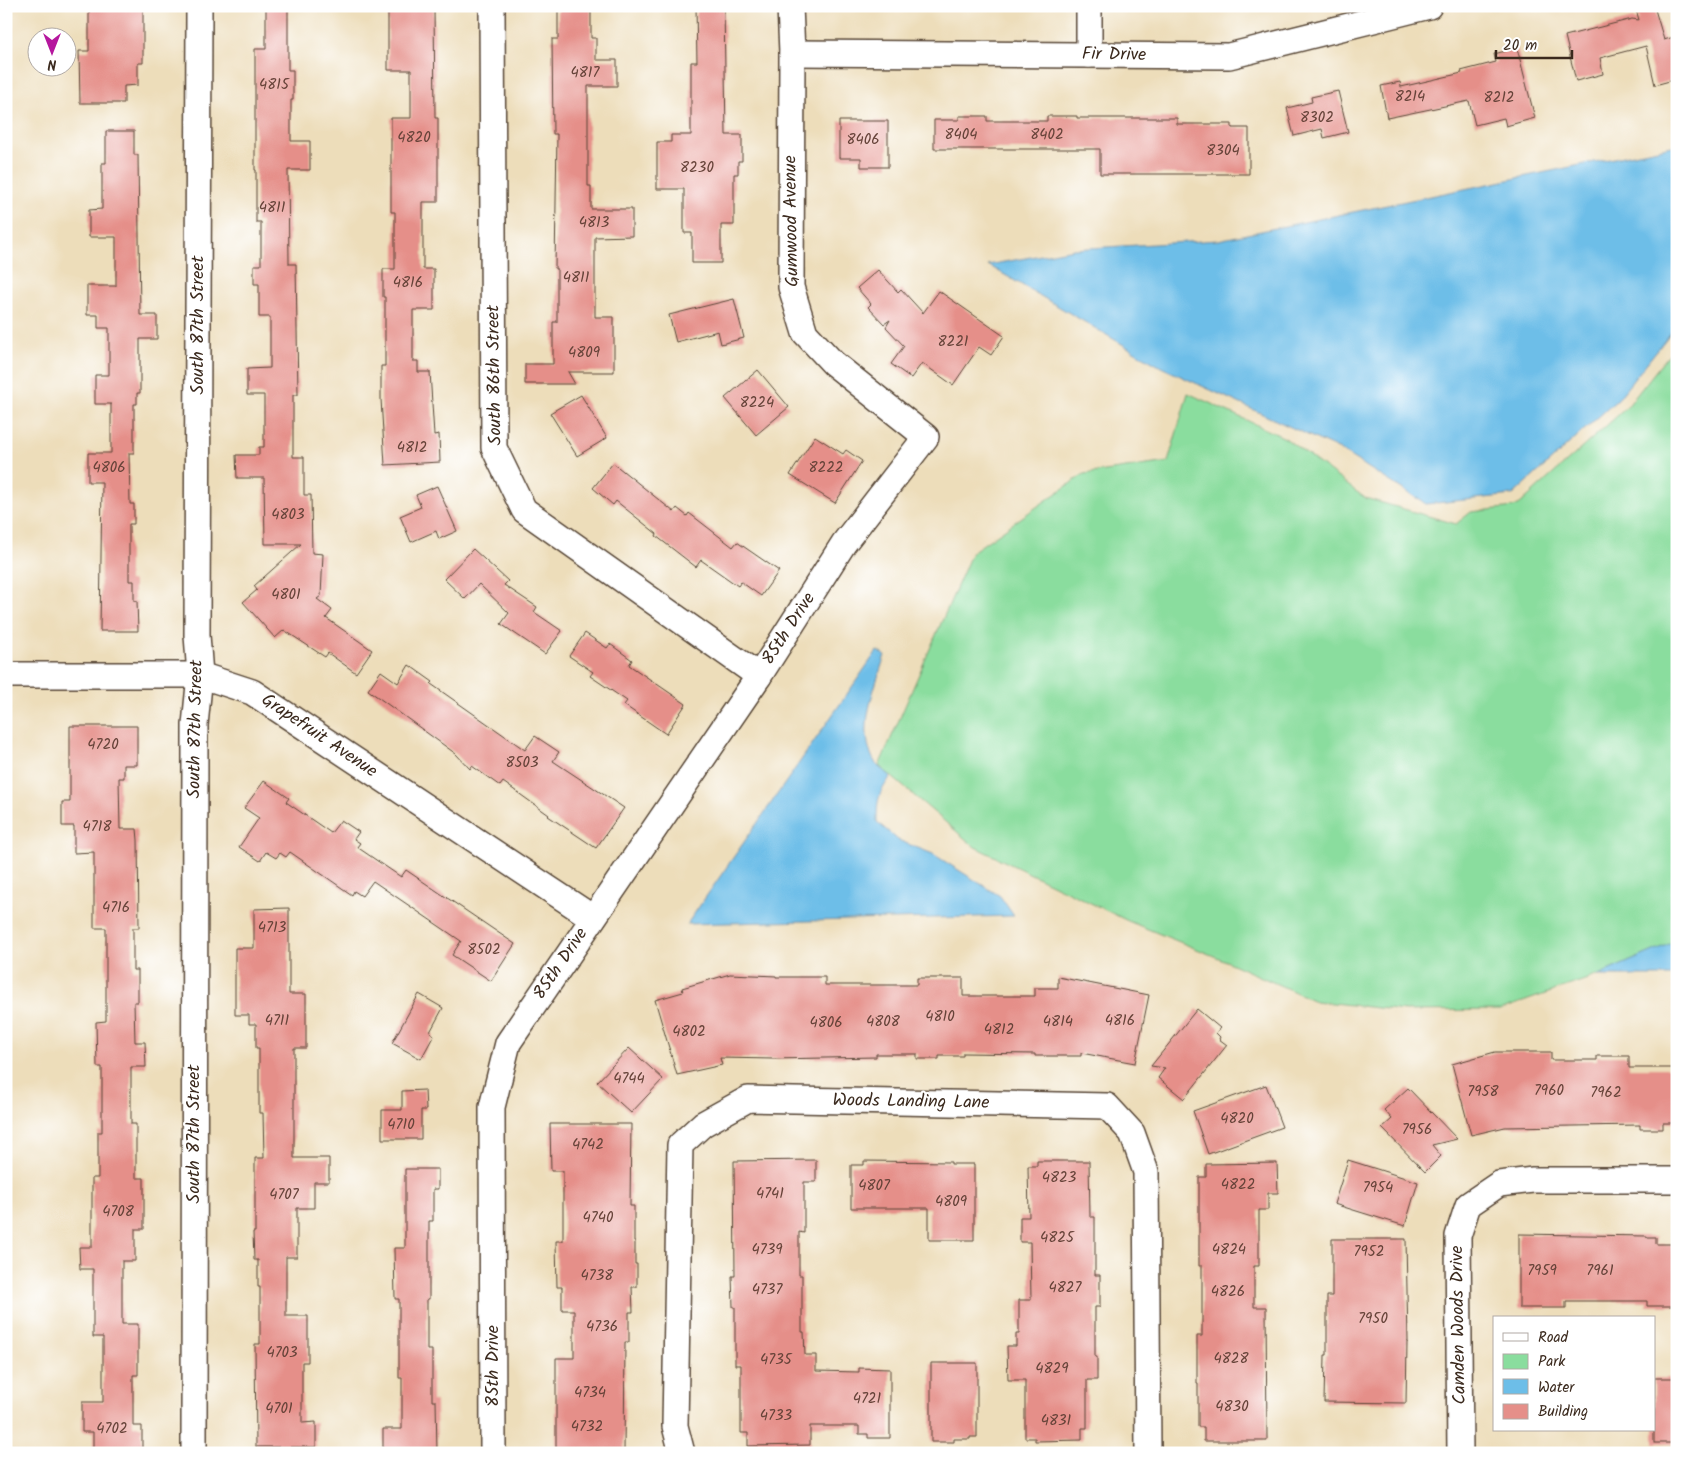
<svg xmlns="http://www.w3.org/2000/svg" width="1683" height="1459" viewBox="0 0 1683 1459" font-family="Kalam,sans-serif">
<rect width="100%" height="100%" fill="#fff"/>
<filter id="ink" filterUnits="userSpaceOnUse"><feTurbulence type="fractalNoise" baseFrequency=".02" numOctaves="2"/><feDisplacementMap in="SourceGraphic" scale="10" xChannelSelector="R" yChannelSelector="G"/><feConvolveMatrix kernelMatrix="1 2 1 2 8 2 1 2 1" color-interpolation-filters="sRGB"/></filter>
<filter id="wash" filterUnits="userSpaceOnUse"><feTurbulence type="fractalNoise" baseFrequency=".0096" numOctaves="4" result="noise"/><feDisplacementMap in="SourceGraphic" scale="20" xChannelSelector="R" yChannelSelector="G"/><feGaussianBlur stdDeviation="1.12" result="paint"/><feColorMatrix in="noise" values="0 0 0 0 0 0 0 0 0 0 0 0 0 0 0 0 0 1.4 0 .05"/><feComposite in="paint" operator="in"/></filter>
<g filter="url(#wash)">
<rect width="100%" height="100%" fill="#edddba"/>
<!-- green -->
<polygon fill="#8add9e" stroke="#62845e" points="1677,344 1677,942 1596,976 1500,1010 1405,1011 1315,1001 1219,958 1128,921 975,847 879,766 972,552 1084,474 1168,462 1188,393 1285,438 1365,498 1456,524 1471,512 1514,507 1520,504 1627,407"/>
<!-- water -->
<g fill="#6dbee8" stroke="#547483">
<polygon points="1677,145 1677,325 1618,399 1513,495 1426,504 1340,450 1161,367 988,265 1074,249 1218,240"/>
<path d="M877,651L885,655C875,689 855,731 876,764C879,768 886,772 891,776C878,795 877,799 877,822L898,840L933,854L1000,896L1014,916L687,924Z"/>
<polygon points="1674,942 1677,942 1677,976 1596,976"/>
</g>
<g id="blocks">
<!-- building -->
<g fill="#e58f89">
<polygon points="93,6 143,6 143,63 138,63 138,85 124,86 124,103 80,103 79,51 89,51 89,9 93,9"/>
<polygon points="266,6 288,6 288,70 293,70 293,100 291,100 291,141 310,141 310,170 288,170 289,264 296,264 298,395 293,395 293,457 304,457 304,495 311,495 312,553 323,554 321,596 317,599 332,610 326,618 372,650 356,673 328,653 325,657 284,630 275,638 243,602 257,590 254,586 301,544 265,544 264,478 237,478 236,455 259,455 259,447 264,447 264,395 247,395 247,369 270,368 270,317 259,317 259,284 254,284 254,265 261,265 261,222 256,222 256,170 255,170 255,49 266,49"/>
<polygon points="388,6 434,6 435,118 438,118 438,202 423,202 423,269 434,269 434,310 413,310 413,361 418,361 418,372 430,372 434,435 439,434 440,462 385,465 381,399 381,366 385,366 385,297 383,297 383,269 395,269 395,212 391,212 391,118 411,118 411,70 388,70"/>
<polygon points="558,6 591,6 591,38 596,38 596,60 617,60 617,86 588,86 588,186 591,186 591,209 632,209 632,236 595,237 595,317 614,317 614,372 568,372 575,384 525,384 525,364 553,364 553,322 557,322 557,269 555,269 557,134 553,134 552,39 558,39"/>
<polygon points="696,6 724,6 726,135 742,135 742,161 738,161 738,174 734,174 734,225 721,225 721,263 692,263 692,233 684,233 684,189 657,189 657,142 671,142 671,135 691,135 691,62 697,62"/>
<polygon points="1635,6 1654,6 1664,40 1677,36 1677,79 1655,85 1646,46 1600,58 1603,74 1576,81 1565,36 1632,19 1639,20"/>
<polygon points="1517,48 1535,118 1506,126 1504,118 1475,125 1469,101 1387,118 1381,86 1400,82 1401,87 1462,73 1461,71 1496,62 1494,54"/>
<polygon points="1338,91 1348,132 1324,138 1322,129 1294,136 1287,108 1312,102 1311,97"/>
<polygon points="959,116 987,116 987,121 1047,121 1047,116 1077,116 1077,118 1177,118 1177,124 1232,124 1232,128 1249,128 1249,174 1100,174 1100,149 934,149 934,120 959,120"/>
<polygon points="839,121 888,121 888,167 861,167 861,158 839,158"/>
<polygon points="106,131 134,131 134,155 138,155 140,315 157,315 157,339 140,339 140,393 137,393 137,404 134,404 134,453 129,453 130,504 134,504 134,524 129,524 129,581 134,581 134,601 137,601 138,631 100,631 102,482 88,482 88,453 111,453 111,404 95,404 95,375 109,375 109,328 98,328 98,315 87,315 87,286 116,286 116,237 89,237 89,210 102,209 102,163 106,163"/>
<polygon points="878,270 898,292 901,289 923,313 939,291 1004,336 991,355 979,347 953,385 922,363 911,378 891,364 904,346 886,327 890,320 884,324 868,307 871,304 857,288"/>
<polygon points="734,299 744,338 721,344 718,331 676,342 669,315"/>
<polygon points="758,370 789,407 756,435 725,398"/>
<polygon points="581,395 607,438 577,456 550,413"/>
<polygon points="815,436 843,454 846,450 862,461 835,503 790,475"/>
<polygon points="613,463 674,512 677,508 687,516 689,513 733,547 737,542 779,571 761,596 741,582 738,586 701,560 696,567 656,536 657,534 616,501 613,505 593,488"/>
<polygon points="437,486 457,531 439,539 436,531 411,542 400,516 421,507 416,495"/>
<polygon points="473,549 508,581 504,585 537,607 534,612 562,631 545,654 501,624 509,613 479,584 465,599 444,579"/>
<polygon points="585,633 607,648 610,644 632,660 629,665 686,704 666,734 624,705 627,701 590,676 593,672 569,656"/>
<polygon points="409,665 433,682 431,684 525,750 535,736 559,752 553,761 624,808 596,848 548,816 549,815 503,782 500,786 472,766 470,769 456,754 368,690 381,671 398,683"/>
<polygon points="70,726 137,726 137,765 124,765 124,778 119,778 120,829 137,829 138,840 139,928 133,928 133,970 138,970 138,1002 134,1002 135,1042 145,1042 146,1067 131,1067 131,1124 136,1124 136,1178 144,1178 144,1229 135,1229 135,1261 122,1261 122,1324 138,1324 138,1375 133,1375 133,1426 142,1426 142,1453 93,1453 93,1432 82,1432 82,1402 103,1402 103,1337 93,1337 93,1269 80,1269 79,1247 92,1247 92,1178 98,1178 98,1132 102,1132 102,1067 97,1067 96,1022 106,1021 106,928 94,928 94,852 74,853 74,826 62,826 62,802 70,802"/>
<polygon points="264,781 289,798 286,802 331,833 341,820 359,832 354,839 360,843 357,847 401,877 406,870 515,944 491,981 452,955 461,941 373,881 362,896 354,891 352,895 290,852 286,857 280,853 276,858 266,852 260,861 239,847 259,818 244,808"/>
<polygon points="289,908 289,994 306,994 306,1048 294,1048 294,1158 329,1158 329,1182 314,1182 314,1208 297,1208 297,1257 286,1257 286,1316 308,1316 308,1362 302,1362 302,1423 316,1422 316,1447 256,1447 255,1344 260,1344 260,1287 258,1287 258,1260 254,1260 253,1232 255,1232 255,1158 264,1158 263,1113 259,1113 259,1048 256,1048 256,1024 249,1024 249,1015 235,1015 235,948 254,948 254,909"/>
<polygon points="730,974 776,976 776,977 825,977 825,985 917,985 917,978 963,978 963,996 1035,996 1035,988 1058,988 1058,977 1149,995 1135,1063 1081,1053 1081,1056 1035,1056 1035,1054 963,1053 963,1056 939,1056 939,1059 917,1059 917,1054 876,1054 876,1057 773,1059 720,1058 722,1065 677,1075 655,1000 683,992 682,988"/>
<polygon points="419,994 443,1008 430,1032 434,1035 421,1059 392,1043"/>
<polygon points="1197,1009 1220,1028 1216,1033 1220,1037 1219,1039 1227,1045 1184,1099 1158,1078 1165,1068 1151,1066"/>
<polygon points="629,1048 663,1079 631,1113 597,1082"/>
<polygon points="1495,1052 1551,1052 1551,1060 1597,1060 1597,1056 1629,1056 1629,1068 1677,1068 1677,1123 1663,1123 1663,1129 1640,1129 1640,1125 1505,1127 1471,1135 1452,1064"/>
<polygon points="1266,1085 1282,1127 1208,1154 1193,1111"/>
<polygon points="1408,1088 1457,1139 1432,1145 1441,1156 1425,1172 1382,1128 1392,1119 1384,1110"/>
<polygon points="425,1090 426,1110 421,1110 421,1139 382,1139 382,1110 402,1110 402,1091"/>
<polygon points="550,1124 631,1124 630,1206 634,1206 634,1241 635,1241 635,1264 637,1264 637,1287 632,1287 633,1312 629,1312 629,1342 625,1342 624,1453 556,1453 556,1358 574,1358 574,1310 562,1310 562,1287 557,1287 556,1241 563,1241 563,1171 551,1171"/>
<polygon points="816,1160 816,1182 804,1182 804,1233 799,1232 799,1275 802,1275 802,1332 804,1332 805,1355 816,1355 816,1371 859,1372 859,1368 890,1369 890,1438 868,1438 868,1434 859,1434 859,1426 810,1426 810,1445 748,1446 748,1433 741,1433 741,1365 735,1365 735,1307 733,1307 732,1276 735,1276 734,1161"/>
<polygon points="1348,1160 1418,1182 1405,1226 1334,1204"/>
<polygon points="864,1161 951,1162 951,1164 974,1164 974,1240 929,1240 929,1208 851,1208 851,1165 864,1165"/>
<polygon points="1037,1161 1089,1161 1090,1217 1095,1217 1095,1275 1100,1275 1100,1307 1095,1307 1095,1357 1097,1357 1097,1380 1087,1380 1087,1428 1082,1428 1082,1440 1035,1441 1035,1438 1025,1438 1025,1380 1008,1380 1007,1346 1016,1346 1016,1334 1019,1334 1019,1300 1031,1300 1030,1242 1020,1242 1020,1217 1029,1217 1028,1166 1037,1166"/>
<polygon points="1277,1163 1278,1193 1268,1193 1268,1210 1259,1210 1259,1266 1254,1266 1254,1307 1266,1307 1267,1441 1204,1441 1204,1427 1198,1427 1198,1383 1197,1383 1197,1336 1202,1336 1202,1266 1199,1266 1199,1177 1206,1177 1206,1164"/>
<polygon points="405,1169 438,1169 438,1189 433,1189 433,1221 429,1221 429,1299 427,1299 427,1350 432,1350 432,1401 436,1401 437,1452 383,1452 383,1429 402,1429 402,1378 399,1378 399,1299 395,1299 394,1248 405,1248"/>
<polygon points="1519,1234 1647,1236 1647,1237 1656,1237 1656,1244 1677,1244 1677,1306 1647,1306 1647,1301 1566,1301 1566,1308 1519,1308"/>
<polygon points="1332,1239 1406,1239 1408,1342 1407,1342 1406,1403 1324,1402 1325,1355 1327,1355 1327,1296 1332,1296"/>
<polygon points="931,1363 977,1363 977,1437 970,1437 970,1439 954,1439 954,1442 931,1442"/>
<rect x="1654" y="1378" width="23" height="65"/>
</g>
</g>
</g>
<g filter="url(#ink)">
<use href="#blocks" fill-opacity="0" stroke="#564535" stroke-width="1"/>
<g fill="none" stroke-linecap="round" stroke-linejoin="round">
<defs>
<g id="minor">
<polyline points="492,6 494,448 524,510 759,676"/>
<polyline points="792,53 1229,56 1429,6"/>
<polyline points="1089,55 1089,6"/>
<polyline points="6,675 200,675 252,692 593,918"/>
<polyline points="194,1453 195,725 200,675 197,635 199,6"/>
<polyline points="493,1453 492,1107 508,1043 759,676 844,543 926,437 833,363 805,333 791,287 792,53 790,6"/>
<polyline points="682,1453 675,1426 680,1145 703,1124 748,1099 1107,1106 1132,1133 1146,1172 1148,1453"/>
<polyline points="1460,1453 1458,1236 1468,1205 1499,1184 1533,1180 1677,1180"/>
</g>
</defs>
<!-- minor casing -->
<use href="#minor" stroke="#564535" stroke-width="28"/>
<!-- minor -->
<use href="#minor" stroke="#fff" stroke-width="25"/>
</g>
</g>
<g text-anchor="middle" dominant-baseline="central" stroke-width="4" stroke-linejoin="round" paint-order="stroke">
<!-- number labels -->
<g font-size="15" fill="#664339">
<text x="585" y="73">4817</text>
<text x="274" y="85">4815</text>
<text x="1410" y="97">8214</text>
<text x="1499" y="98">8212</text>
<text x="1317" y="118">8302</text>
<text x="961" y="135">8404</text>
<text x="1047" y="135">8402</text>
<text x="414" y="138">4820</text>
<text x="863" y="140">8406</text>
<text x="1223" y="151">8304</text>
<text x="697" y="168">8230</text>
<text x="272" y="208">4811</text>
<text x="594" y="223">4813</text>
<text x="576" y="278">4811</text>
<text x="408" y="283">4816</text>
<text x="953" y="342">8221</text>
<text x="584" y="353">4809</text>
<text x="757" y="403">8224</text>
<text x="412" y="448">4812</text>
<text x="109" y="468">4806</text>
<text x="826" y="468">8222</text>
<text x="288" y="515">4803</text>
<text x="286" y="595">4801</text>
<text x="103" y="745">4720</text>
<text x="522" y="763">8503</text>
<text x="97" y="827">4718</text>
<text x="116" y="908">4716</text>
<text x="272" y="928">4713</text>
<text x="484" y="950">8502</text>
<text x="940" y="1017">4810</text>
<text x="277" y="1021">4711</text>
<text x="1120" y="1021">4816</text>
<text x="883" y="1022">4808</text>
<text x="1058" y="1022">4814</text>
<text x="826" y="1023">4806</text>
<text x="999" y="1030">4812</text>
<text x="689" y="1032">4802</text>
<text x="629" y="1079">4744</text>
<text x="1549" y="1091">7960</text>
<text x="1483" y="1092">7958</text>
<text x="1606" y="1093">7962</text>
<text x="1237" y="1119">4820</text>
<text x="401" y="1125">4710</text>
<text x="1417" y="1130">7956</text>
<text x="588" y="1145">4742</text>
<text x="1059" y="1178">4823</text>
<text x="1238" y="1185">4822</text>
<text x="874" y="1186">4807</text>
<text x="1378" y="1188">7954</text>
<text x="770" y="1194">4741</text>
<text x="284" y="1195">4707</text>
<text x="951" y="1202">4809</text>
<text x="118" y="1212">4708</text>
<text x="598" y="1218">4740</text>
<text x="1057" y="1238">4825</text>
<text x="767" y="1250">4739</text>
<text x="1229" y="1250">4824</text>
<text x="1369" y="1252">7952</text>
<text x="1542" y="1271">7959</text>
<text x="1600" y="1271">7961</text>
<text x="597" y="1276">4738</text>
<text x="1065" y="1288">4827</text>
<text x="767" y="1290">4737</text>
<text x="1228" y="1292">4826</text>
<text x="1373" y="1319">7950</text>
<text x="602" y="1327">4736</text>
<text x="282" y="1353">4703</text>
<text x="1231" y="1359">4828</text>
<text x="776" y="1360">4735</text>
<text x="1052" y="1369">4829</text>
<text x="590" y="1393">4734</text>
<text x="867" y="1399">4721</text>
<text x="1232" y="1407">4830</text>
<text x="279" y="1409">4701</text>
<text x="776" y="1416">4733</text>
<text x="1056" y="1421">4831</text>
<text x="587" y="1427">4732</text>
<text x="112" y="1429">4702</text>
</g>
<!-- street labels -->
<g font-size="18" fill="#3b2a1e" stroke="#fff">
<text transform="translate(1114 55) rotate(1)">Fir Drive</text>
<text transform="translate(792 221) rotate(-91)">Gumwood Avenue</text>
<text transform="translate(198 325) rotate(-90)">South 87th Street</text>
<text transform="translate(495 375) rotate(-91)">South 86th Street</text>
<text transform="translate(789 629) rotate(-57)">85th Drive</text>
<text transform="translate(196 729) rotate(-89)">South 87th Street</text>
<text transform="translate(319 736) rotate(34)">Grapefruit Avenue</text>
<text transform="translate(561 964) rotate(-56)">85th Drive</text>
<text transform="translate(911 1102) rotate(1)">Woods Landing Lane</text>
<text transform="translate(194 1134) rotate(-90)">South 87th Street</text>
<text transform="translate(1459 1325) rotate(-91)">Camden Woods Drive</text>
<text transform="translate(493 1366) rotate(-90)">85th Drive</text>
</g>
</g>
<!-- margin -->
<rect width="1683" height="1459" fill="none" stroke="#fff" stroke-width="25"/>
<!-- legend -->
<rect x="1493" y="1316" width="162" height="115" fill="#ffffff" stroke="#b1aaa5"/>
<rect x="1503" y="1333" width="25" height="8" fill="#ffffff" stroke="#b1aaa5"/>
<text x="1538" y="1342" font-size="15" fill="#3b2a1e">Road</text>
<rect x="1503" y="1354" width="25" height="15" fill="#8add9e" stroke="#b1aaa5"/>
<text x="1538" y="1366" font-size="15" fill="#3b2a1e">Park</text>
<rect x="1503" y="1379" width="25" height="15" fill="#6dbee8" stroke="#b1aaa5"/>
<text x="1538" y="1392" font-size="15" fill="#3b2a1e">Water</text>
<rect x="1503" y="1404" width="25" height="15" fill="#e58f89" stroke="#b1aaa5"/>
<text x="1538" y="1416" font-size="15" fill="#3b2a1e">Building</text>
<!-- north arrow -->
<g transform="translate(52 52) rotate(180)"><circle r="24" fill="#ffffff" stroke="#b1aaa5"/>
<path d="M0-4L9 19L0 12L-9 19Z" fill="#b5179e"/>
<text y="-8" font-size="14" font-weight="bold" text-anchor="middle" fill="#3b2a1e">N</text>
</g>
<!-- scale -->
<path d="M1496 50v8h76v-8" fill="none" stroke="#3b2a1e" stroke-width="2.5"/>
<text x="1503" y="50" font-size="15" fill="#3b2a1e" stroke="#ffffff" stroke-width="4" paint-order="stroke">20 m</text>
</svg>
